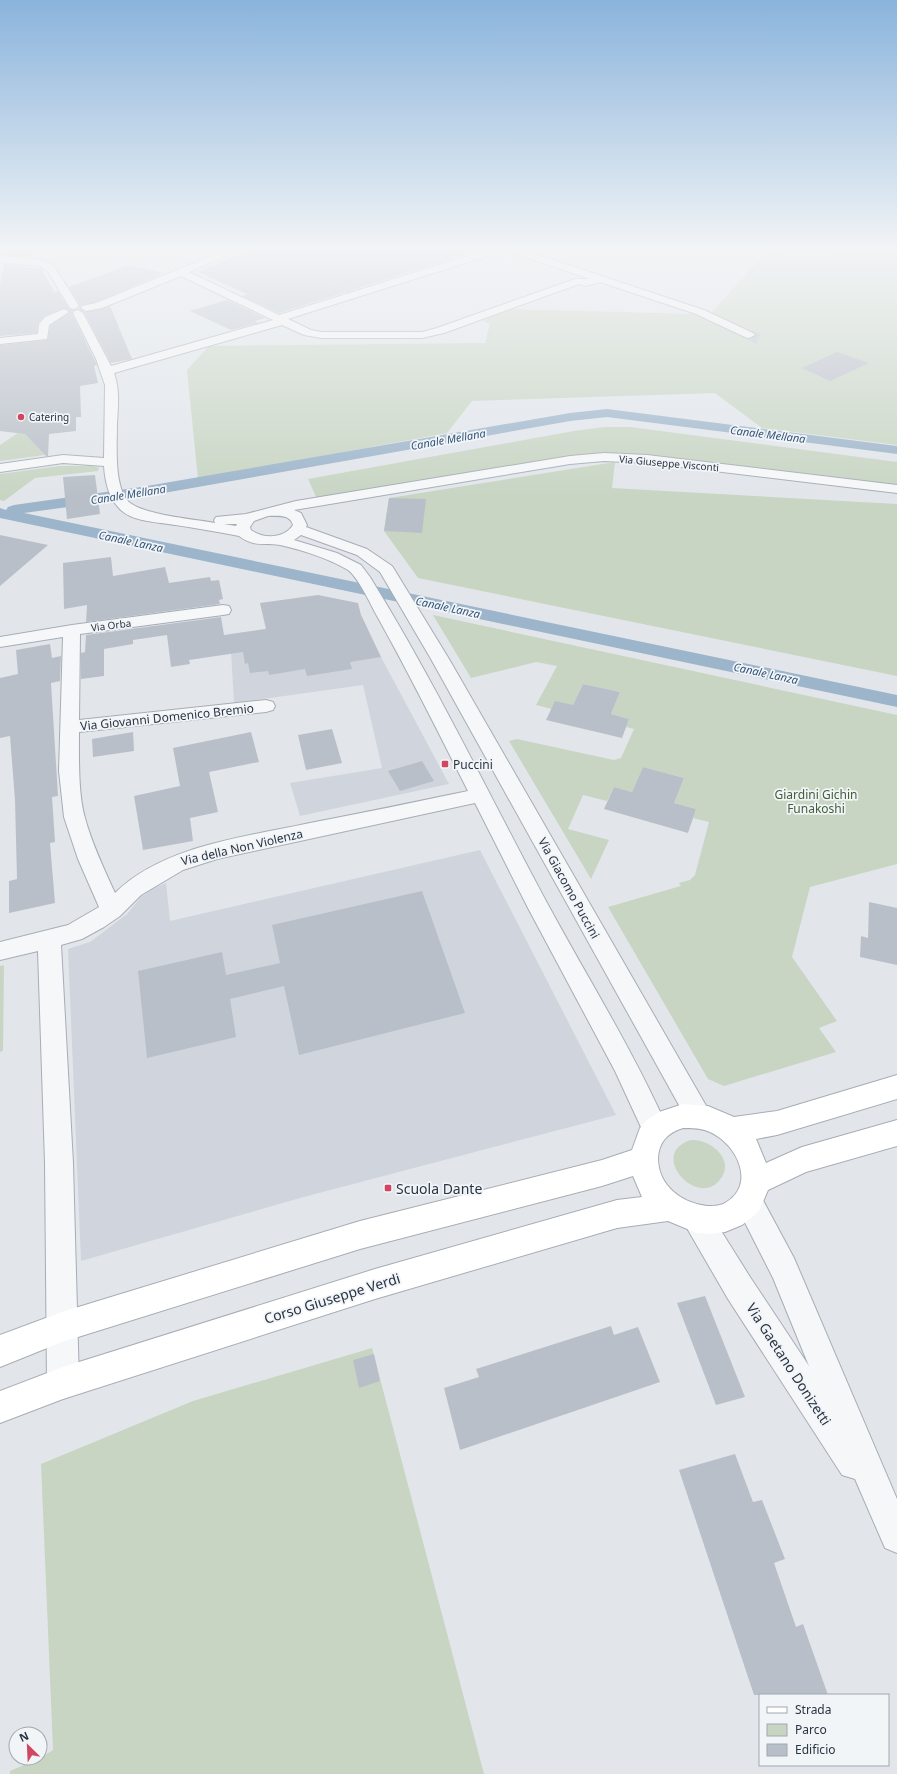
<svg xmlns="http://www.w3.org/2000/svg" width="897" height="1774" viewBox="0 0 897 1774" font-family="'Noto Sans',sans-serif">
<rect width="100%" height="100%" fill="#e2e6eb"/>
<!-- built -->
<g fill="#d0d5dd">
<polygon points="361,615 381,657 449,784 300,816 290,783 382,768 363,685 234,703 230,634"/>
<polygon points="480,850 616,1115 300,1198 81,1261 68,949 90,942 127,914 141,897 152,889 166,883 170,921"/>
</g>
<!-- green -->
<g fill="#c8d5c3">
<polygon points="832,250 897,250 897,445 762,428 715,393 472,401 447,433 198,479 187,370 209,346 485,343 490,324 482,321 501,312 512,309 696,314 746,336 754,333 711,313 767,252 826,258"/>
<polygon points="605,427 630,427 897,462 897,485 647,455 602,453 567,457 317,499 308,479 574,431"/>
<polygon points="18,433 25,434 45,455 0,461 0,445"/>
<polygon points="615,462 612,488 897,504 897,676 418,578 384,531 389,498"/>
<polygon points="60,466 93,466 99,468 98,471 35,478 4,501 0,500 0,474"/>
<polygon points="433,615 897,715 897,864 810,887 792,957 837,1021 819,1028 836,1052 724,1086 708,1079 608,907 681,886 679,883 690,880 695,875 709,822 693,818 696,809 674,803 684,778 643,767 632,792 614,787 607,801 583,795 568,829 609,840 591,879 509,741 517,739 614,760 621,758 634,729 626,727 629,719 611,714 620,692 583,684 573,705 552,709 536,705 557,666 536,662 471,678"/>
<polygon points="4,965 3,1051 0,1052 0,966"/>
<path d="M691,1140C712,1139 738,1162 718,1182C695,1206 648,1153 691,1140Z"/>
<polygon points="372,1348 484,1774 10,1774 10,1771 40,1758 53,1750 41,1464 193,1401"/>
</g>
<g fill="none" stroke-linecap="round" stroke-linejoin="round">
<!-- canal -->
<polygon fill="#9db5cb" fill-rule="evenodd" points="607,409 897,446 897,454 607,417 570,421 141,497 24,513 897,695 897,707 0,518 0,508 6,510 8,507 14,505 141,487 570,413"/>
</g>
<!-- building -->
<g fill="#b9bfc8">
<polygon points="7,250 32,250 36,258 6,255"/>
<polygon points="250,250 467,250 467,254 279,313 242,296 247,294 198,272"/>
<polygon points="4,264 42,269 54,292 58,291 69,309 73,310 72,314 97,365 94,366 98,383 80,386 81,417 76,417 76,431 49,434 48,456 46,456 25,434 0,431 0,345 48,340 50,326 70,311 63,308 44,316 38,323 37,333 0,336 0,285"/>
<polygon points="129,265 164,273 96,302 80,306 69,287"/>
<polygon points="227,300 265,318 255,321 258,323 231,330 190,311"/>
<polygon points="110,306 132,359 111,363 84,312 78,309 80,307 86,312"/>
<polygon points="837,352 869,363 830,381 802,368"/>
<polygon points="95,475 100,514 67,519 63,477"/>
<polygon points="389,498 426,499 422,533 384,531"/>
<polygon points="0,535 48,545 0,586"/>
<polygon points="111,557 113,576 165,567 169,583 210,577 211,581 219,580 223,599 219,600 220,604 86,622 87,605 64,609 63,563"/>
<polygon points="318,595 358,603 361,615 381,657 350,662 352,669 307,676 305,669 269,675 268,671 250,673 248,663 245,664 243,652 189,660 190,664 171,667 167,635 133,640 133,644 104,649 104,676 81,679 81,653 85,652 86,635 221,617 224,635 266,629 260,603"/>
<polygon points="50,644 52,658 61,656 60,681 51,683 58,796 52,797 55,842 50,843 55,903 9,913 9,881 17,879 15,800 10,736 0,738 0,678 18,674 16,650"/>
<polygon points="583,684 620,692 611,714 629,719 622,738 546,720 555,701 573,705"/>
<polygon points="332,729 342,763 306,770 298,735"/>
<polygon points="133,732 134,751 93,757 92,739"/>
<polygon points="251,732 259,762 209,772 218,812 190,818 193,841 143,850 134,796 180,786 173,748"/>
<polygon points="422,761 434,781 400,791 388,771"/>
<polygon points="643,767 684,778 674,803 696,809 688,833 604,809 614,787 632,792"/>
<polygon points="422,891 465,1013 299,1055 284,986 230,999 236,1037 147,1058 138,971 222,952 226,975 280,963 272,925"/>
<polygon points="869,902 897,908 897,965 860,957 861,936 868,938"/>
<polygon points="705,1296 745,1397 716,1405 677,1303"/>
<polygon points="611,1326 614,1335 638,1327 660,1382 460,1450 444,1388 479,1377 476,1369"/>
<polygon points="374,1354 380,1381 359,1388 353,1360"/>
<polygon points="735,1454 753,1502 762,1500 785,1559 774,1563 796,1627 803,1624 828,1695 754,1695 679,1470"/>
</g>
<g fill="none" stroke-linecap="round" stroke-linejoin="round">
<!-- street-tunnel -->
<g stroke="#bdc2c9" stroke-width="10" stroke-dasharray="10 5.5" stroke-linecap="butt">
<polyline points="257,250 360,293"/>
<polyline points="749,335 762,341"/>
</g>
<defs>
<g id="street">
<path d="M226,250H240L189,272L279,315L487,250H502L500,252L288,319L311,330L321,332H422L437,328L575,279H590L510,252L508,250H523L704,310L753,333L755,335L749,338L745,337L696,314L600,282L586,286L579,284L444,333L422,338H321L304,335L282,325L114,373C120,389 118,407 117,424C117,444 114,482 126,499C138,515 194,519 215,523L214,520L216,517L246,514L296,501L570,456L604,453L647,455L897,485V493L647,463L604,461L570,464L294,510L301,513L307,525L306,527L367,549L392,566L394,569L449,659L712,1116L708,1125L699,1128L690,1125L431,659L380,572L357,555L301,535L294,540L337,553L361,565L370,577C435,682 488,793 546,901C587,977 633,1050 668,1129L664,1138L655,1141L646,1138L615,1071L528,908L475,803L217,859L183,870L141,895L120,916L104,927L82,939L61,945L73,1163L79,1383L74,1394L63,1399L52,1394L47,1383L45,1163L38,951L0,960V942L68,925L99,907L78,859L64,817L59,771L63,637L0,647V637L72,625L223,605L229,606L231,610L229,614L223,615L80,634L79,720L266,700L273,702L275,706L273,710L266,712L79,732C79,757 78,794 85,818C92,844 104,869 115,893C164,845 246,837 310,823C363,813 415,802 468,791C438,732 409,673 377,616C371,605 358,577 348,570C328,558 302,550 280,545C264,542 255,548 239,536C218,532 197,528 175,525C158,522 135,522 122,511C109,500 105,482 104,466L63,463L0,472V464L63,455L104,458L105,385L96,359L73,313L74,311L78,310L83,313L111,366L273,320L181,276L102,308L86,311L81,308L82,306L96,303ZM268,516C277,516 290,514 293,525C284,539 263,539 251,530L250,527L254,521ZM224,524H237L236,526Z"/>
<polygon points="0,256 41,260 54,266 79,306 74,309 70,308 47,270 39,266 0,262"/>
<polygon points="64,309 69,312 49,325 47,339 0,344 0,338 38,334 39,324 45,317"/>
<polygon points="748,1187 758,1191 794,1258 897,1499 897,1553 885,1548 855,1479 842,1475 728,1299 688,1230 684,1220 688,1210 698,1206 708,1210 750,1277 809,1366 773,1278 734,1201 738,1191"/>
</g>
<path id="secondary" d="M897,1075V1099L777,1135L756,1139L766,1163L802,1147L897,1120V1146L806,1172L768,1190L759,1211L755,1215L742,1225L725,1232L710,1234L697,1233L668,1221L617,1228L375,1299L63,1399L0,1423V1391L63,1367L375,1269L617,1200L642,1197L633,1176L602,1186L360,1249L62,1342L0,1367V1335L62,1312L360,1221L602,1160L632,1150L640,1128L647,1120L659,1112L683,1104L708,1106L734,1117L777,1111ZM683,1128C692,1128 702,1128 710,1132C737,1144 757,1185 725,1203C720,1206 713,1206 707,1206C682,1203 658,1186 658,1158C659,1142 667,1133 683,1128Z"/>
</defs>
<!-- street casing -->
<use href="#street" stroke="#a7adb5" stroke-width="2"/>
<!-- secondary casing -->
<use href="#secondary" stroke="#a7adb5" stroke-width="2"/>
<!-- street -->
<use href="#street" fill="#f5f7f9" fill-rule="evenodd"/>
<!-- secondary -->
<use href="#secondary" fill="#fff" fill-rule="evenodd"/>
</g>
<!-- sky -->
<linearGradient id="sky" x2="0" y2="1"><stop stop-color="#8ab4dc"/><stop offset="0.5" stop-color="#f2f4f6"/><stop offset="1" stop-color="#f2f4f6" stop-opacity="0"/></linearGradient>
<rect width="897" height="498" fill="url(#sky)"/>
<!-- markers -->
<g fill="#d14660" stroke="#f2f5f8" stroke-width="1.5">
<circle cx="21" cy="417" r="4"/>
<rect x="441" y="760" width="8" height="8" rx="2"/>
<rect x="384" y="1184" width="8" height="8" rx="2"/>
</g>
<g text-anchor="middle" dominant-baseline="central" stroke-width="3.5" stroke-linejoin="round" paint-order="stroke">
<!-- far-poi labels -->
<g font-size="10" fill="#2a3443" stroke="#f2f5f8" text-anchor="start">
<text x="29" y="417">Catering</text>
</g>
<!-- far-street labels -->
<g font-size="10" fill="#2a3443" stroke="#f2f5f8">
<text transform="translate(669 463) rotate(5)">Via Giuseppe Visconti</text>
<text transform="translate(111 625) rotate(-7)">Via Orba</text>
</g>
<!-- far-water labels -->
<g font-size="11" font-style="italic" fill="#335478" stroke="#f2f5f8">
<text transform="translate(768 434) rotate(7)">Canale Mellana</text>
<text transform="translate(448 439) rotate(-10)">Canale Mellana</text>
<text transform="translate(128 494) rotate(-9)">Canale Mellana</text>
<text transform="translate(131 541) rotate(12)">Canale Lanza</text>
<text transform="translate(448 607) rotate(12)">Canale Lanza</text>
<text transform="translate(766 673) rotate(12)">Canale Lanza</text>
</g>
<!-- street labels -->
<g font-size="12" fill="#2a3443" stroke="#f2f5f8">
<text transform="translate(167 717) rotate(-6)">Via Giovanni Domenico Bremio</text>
<text transform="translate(242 847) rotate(-13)">Via della Non Violenza</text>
<text transform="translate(569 888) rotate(61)">Via Giacomo Puccini</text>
</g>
<!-- poi labels -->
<g font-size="12" fill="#2a3443" stroke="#f2f5f8" text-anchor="start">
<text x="453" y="764">Puccini</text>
</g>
<!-- park labels -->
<g font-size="12" fill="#405f37" stroke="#f2f5f8">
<text x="816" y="794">Giardini Gichin<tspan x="816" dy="14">Funakoshi</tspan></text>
</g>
<!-- near-poi labels -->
<g font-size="14" fill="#2a3443" stroke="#f2f5f8" text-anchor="start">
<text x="396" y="1188">Scuola Dante</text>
</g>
<!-- near-street labels -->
<g font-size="14" fill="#2a3443" stroke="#f2f5f8">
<text transform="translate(332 1298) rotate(-17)">Corso Giuseppe Verdi</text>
<text transform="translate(789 1364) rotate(57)">Via Gaetano Donizetti</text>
</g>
</g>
<!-- legend -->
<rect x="759" y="1694" width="130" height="72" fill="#f2f5f8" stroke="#a2a8b0"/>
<rect x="767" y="1707" width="20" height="6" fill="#ffffff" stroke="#a2a8b0"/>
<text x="795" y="1714" font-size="12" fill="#2a3443">Strada</text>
<rect x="767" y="1724" width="20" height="12" fill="#c8d5c3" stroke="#a2a8b0"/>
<text x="795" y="1734" font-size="12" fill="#2a3443">Parco</text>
<rect x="767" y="1744" width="20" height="12" fill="#b9bfc8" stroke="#a2a8b0"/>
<text x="795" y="1754" font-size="12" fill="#2a3443">Edificio</text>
<!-- north arrow -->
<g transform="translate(28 1746) rotate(336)"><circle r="19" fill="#f2f5f8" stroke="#a2a8b0"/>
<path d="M0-3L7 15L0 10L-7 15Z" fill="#d14660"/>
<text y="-6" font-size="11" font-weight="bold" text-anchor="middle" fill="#2a3443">N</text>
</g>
</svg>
